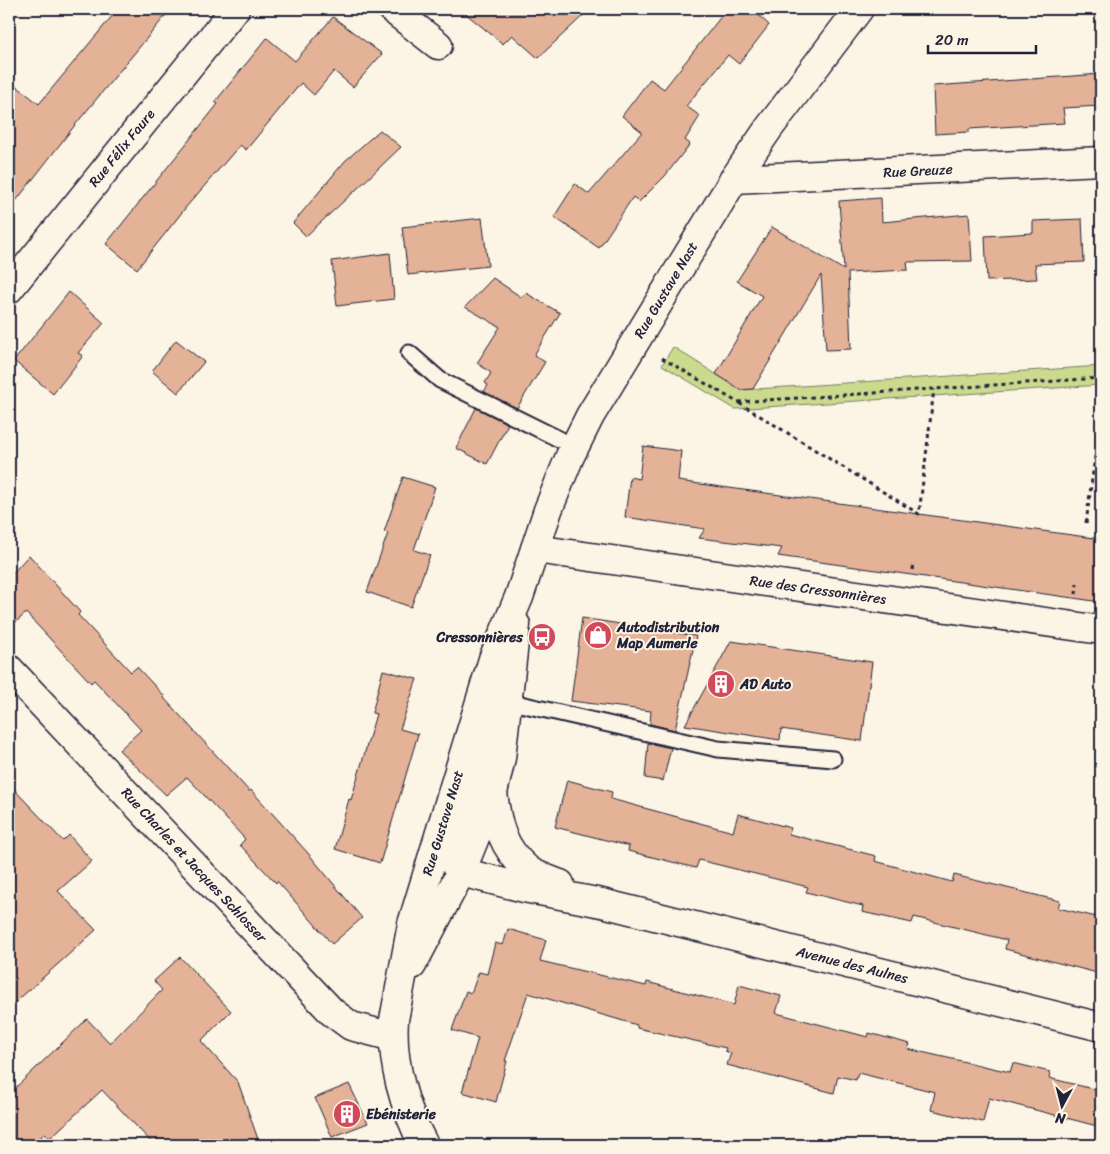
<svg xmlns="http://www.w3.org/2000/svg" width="1110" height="1154" viewBox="0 0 1110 1154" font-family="Sriracha,sans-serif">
<rect width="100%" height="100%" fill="#fcf5e5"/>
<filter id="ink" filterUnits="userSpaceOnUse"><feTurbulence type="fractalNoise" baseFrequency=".02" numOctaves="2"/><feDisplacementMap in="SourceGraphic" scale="10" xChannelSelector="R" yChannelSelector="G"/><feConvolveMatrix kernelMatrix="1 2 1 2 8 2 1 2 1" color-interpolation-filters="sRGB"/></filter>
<g filter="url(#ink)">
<!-- green -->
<polygon fill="#cbda8d" stroke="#767e64" points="673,347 741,390 1101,366 1101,385 735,409 662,365"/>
<!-- building -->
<g fill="#e4b296" stroke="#22223b">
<polygon points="118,9 171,9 75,125 9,210 9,80 39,104"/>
<polygon points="460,9 590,9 538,58 512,35 503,44"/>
<polygon points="727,9 752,9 769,25 739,64 728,55 686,106 700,116 685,140 690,144 665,176 639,202 633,197 599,248 554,217 575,184 589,194 642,132 622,116 650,79 664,89"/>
<polygon points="333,17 382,54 353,87 334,71 314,95 301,83 246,150 240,145 187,206 137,269 106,244 218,104 215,102 267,38 295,61"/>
<polygon points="1101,74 1101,106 1063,108 1065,123 969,129 969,132 935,134 933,86"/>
<polygon points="380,130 401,147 358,188 306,236 293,223 345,161"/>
<polygon points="881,198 882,222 969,214 972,261 907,262 908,270 848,273 851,349 826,350 821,275 753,389 741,390 716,374 762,296 737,281 772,227 844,270 839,201"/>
<polygon points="482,218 488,266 408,275 402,227"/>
<polygon points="1082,219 1084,262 1035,264 1037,279 987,281 985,236 1033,233 1033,221"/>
<polygon points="390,253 394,299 337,306 332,261"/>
<polygon points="493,278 521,297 526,293 560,313 534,355 545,362 517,408 484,392 488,385 485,383 491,373 477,363 500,327 465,307"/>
<polygon points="69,292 104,323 78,353 83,356 53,394 14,361"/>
<polygon points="176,340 204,362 178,393 152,371"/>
<polygon points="476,408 508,424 487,464 456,448"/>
<polygon points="643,446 681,451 678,481 1101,539 1101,602 778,556 782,548 699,538 705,529 625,517 630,477 639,479"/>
<polygon points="403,477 435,487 414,550 430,555 411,607 367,592 388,533 384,532"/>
<polygon points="29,555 80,612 78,615 131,672 137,667 165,697 164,698 249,791 251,790 307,852 362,918 332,944 277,881 276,883 240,845 245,839 187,777 166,795 119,750 141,730 94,680 91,683 26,613 9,628 9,577"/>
<polygon points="582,618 696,636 675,730 650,724 651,711 571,701"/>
<polygon points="731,641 872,662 862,741 781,729 780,740 685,725"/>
<polygon points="383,670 417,679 400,729 418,734 380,863 335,849 349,799 351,800 376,714 372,713"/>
<polygon points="648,743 671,748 663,781 645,778"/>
<polygon points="567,780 612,792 611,799 733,832 738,814 791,828 789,834 876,856 875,861 952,882 954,875 1060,901 1058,908 1101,918 1101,974 1005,949 1007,940 914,917 912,923 862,912 863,906 806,892 808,887 699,860 696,868 628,851 629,846 555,827"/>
<polygon points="9,784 63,841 69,835 92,861 58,891 96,930 9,1008"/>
<polygon points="508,929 546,940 540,961 646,986 647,982 734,1005 739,985 781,996 776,1013 868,1037 869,1033 910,1044 908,1049 1010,1072 1013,1063 1050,1072 1049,1078 1101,1091 1101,1127 989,1098 983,1122 931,1110 935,1092 858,1073 856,1080 838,1076 834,1093 727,1065 731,1053 725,1051 726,1048 637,1028 637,1025 528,993 505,1061 507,1061 496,1102 462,1092 478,1038 452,1030 466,991 471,993 479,972 487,974 495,943 503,945"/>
<polygon points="180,957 231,1011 201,1041 238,1082 260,1145 154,1145 102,1090 50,1138 45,1133 32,1145 9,1145 9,1094 87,1019 110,1043 162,990 154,981"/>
<polygon points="349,1084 368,1123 332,1137 315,1098"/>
</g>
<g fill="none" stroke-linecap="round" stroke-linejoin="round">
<defs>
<g id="service">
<polyline points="409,353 440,380 575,447"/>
<polyline points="507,701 718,749 833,759"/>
</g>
<g id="minor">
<polyline points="392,9 438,45"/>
<polyline points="734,179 1101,161"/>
<polyline points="9,289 235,9"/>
<polyline points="535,549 1101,630"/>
<polyline points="9,669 332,1012 351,1026 393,1037"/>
<polyline points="487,705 480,757 452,844 451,859 461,872 524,888 602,903 1101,1027"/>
<path d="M493,793C497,824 502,848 528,870C536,876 550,880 560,884"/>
</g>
<g id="tertiary">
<polyline points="412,965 461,872 493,793 501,758 516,625"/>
<path d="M424,1145C404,1108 391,1062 394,1020L412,924L493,659L519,597L548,510L570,456L590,416L734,179L769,128L859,9"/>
</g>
</defs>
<!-- service casing -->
<use href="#service" stroke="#22223b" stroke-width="19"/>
<!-- minor casing -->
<use href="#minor" stroke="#22223b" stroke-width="31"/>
<!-- tertiary casing -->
<use href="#tertiary" stroke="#22223b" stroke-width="31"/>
<!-- path -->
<g stroke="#22223b" stroke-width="3" stroke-dasharray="4 4" stroke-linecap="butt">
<polyline points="662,358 737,402 1101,378"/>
<polyline points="739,403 919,514 934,389"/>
<polyline points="1086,523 1101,413"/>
<polyline points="913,570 914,563"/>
<polyline points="1076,594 1077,584"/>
</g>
<!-- service -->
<use href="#service" stroke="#fcf5e5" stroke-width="15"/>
<!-- minor -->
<use href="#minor" stroke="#fcf5e5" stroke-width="28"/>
<!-- tertiary -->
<use href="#tertiary" stroke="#fcf5e5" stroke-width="28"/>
</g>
</g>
<!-- icons -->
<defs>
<symbol id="shop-disc" viewBox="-11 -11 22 22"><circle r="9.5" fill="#d1495b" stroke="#fcf5e5"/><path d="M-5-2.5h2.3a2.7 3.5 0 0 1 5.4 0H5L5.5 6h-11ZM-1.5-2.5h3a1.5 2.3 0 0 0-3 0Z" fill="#fff"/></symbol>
<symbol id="bus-disc" viewBox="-11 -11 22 22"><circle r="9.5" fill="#d1495b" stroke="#fcf5e5"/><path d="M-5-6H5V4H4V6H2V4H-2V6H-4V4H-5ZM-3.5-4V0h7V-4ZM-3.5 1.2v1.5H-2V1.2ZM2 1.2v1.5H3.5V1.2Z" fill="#fff"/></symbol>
<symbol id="building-disc" viewBox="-11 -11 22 22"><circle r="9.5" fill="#d1495b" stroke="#fcf5e5"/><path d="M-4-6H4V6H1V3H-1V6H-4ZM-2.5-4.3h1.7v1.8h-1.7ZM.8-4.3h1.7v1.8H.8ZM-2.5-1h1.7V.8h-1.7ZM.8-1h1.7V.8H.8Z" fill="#fff"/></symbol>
</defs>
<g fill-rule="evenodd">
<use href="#shop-disc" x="582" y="619" width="32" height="32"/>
<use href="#bus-disc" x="526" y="621" width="32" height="32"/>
<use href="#building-disc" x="705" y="668" width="32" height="32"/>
<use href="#building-disc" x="331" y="1098" width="32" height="32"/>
</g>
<g text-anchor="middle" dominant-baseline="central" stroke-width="4" stroke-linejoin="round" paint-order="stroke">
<!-- street labels -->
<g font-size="14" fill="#22223b" stroke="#fcf5e5">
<text transform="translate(122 148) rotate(-51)">Rue Félix Faure</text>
<text transform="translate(918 171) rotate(-3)">Rue Greuze</text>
<text transform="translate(666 290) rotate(-59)">Rue Gustave Nast</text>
<text transform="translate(818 590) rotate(8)">Rue des Cressonnières</text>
<text transform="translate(443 823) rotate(-73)">Rue Gustave Nast</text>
<text transform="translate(194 865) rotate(47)">Rue Charles et Jacques Schlosser</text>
<text transform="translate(852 965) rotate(14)">Avenue des Aulnes</text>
</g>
<!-- poi labels -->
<g font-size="14" font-weight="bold" fill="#22223b" stroke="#fcf5e5" text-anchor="start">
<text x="617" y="627">Autodistribution<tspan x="617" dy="16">Map Aumerle</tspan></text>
<text x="523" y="637" text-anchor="end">Cressonnières</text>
<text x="740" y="684">AD Auto</text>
<text x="366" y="1114">Ebénisterie</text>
</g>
</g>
<!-- margin -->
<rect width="1110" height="1154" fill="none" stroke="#fcf5e5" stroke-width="30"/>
<rect x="15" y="15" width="1080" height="1124" fill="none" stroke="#22223b" stroke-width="2" filter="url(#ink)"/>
<!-- north arrow -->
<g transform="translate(1062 1106) rotate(187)" stroke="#fcf5e5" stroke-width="4" paint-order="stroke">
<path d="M0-4L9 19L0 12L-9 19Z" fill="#22223b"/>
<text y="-8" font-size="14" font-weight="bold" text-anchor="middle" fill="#22223b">N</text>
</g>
<!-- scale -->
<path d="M928 45v8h108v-8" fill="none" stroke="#22223b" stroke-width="2.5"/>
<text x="935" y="45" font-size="15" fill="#22223b" stroke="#fcf5e5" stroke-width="4" paint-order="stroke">20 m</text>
</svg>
